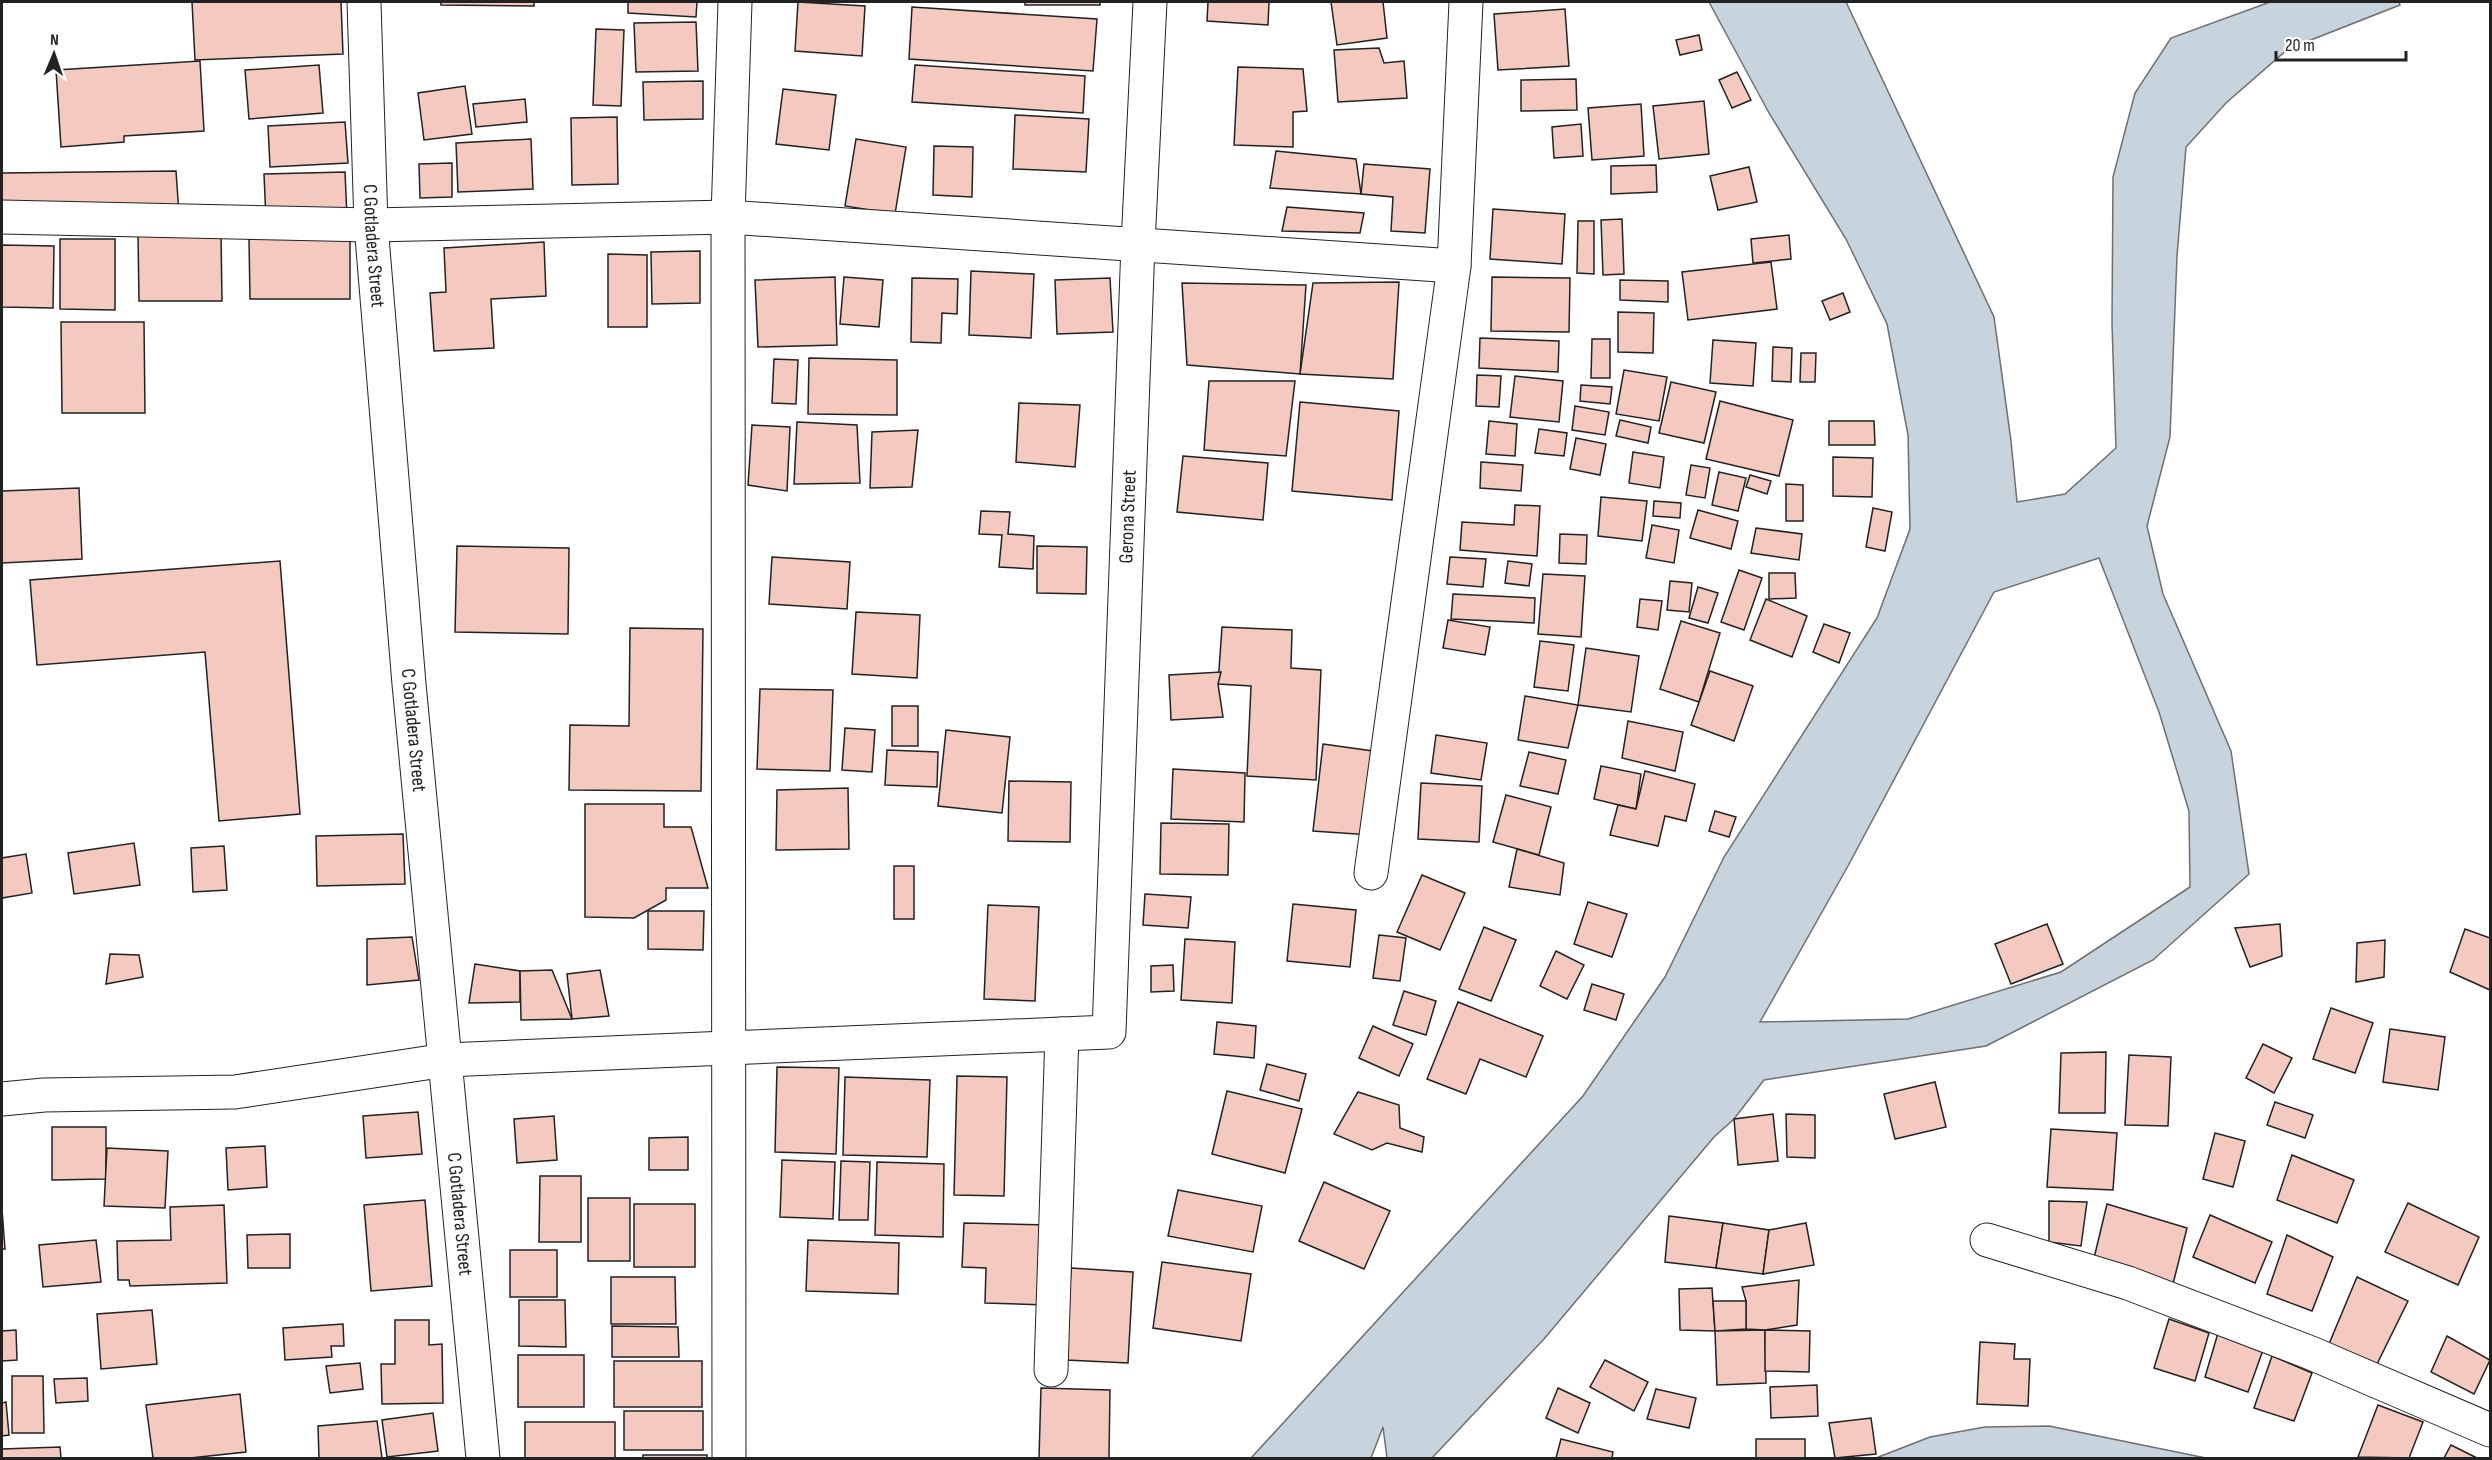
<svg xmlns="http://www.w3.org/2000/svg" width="2492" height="1460" viewBox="0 0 2492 1460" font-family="'Sofia Sans Condensed',sans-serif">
<rect width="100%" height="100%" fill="#fff"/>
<!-- water -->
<g fill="#c7d3dd" stroke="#6f6f6f" stroke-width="1.5" fill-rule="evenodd">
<path d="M1709,2H1846L1994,317L2011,441L2017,502L2065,494L2116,448L2112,324L2113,177L2135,93L2171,38L2270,2H2399L2400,5L2288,49L2226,103L2186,147L2177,256L2170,437L2147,526L2163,594L2231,751L2249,874L2153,960L1986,1046L1764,1080L1734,1119L1714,1137L1544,1339L1432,1458H1387L1383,1427L1371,1458H1251L1583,1096L1665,977L1724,857L1877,618L1910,529L1908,435L1887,324L1846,239L1769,113ZM2099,558L2159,712L2189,811L2190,887L2061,972L1908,1019L1760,1022L1848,866L1994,592Z"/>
<polygon points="2049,1426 2206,1458 1876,1458 1930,1437 1985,1427"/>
</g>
<!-- building -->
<g fill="#f3c9c0" stroke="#222" stroke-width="1.5">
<polygon points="192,2 341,2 343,54 195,60"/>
<polygon points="441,2 534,2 534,6 441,5"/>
<polygon points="628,2 697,2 696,17 628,13"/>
<polygon points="798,2 865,6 862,56 795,51"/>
<rect x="1025" y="2" width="75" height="3"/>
<polygon points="1208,2 1269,2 1268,25 1207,21"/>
<polygon points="1331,2 1383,2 1387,38 1337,45"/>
<polygon points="912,7 1097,19 1093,71 909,59"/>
<polygon points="1565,9 1569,66 1498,70 1494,14"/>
<polygon points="696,22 698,71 636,72 634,23"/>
<polygon points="596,29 624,30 621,106 593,105"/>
<polygon points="1699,35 1702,50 1680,55 1676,40"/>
<polygon points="1379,48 1384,63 1404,61 1407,98 1338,102 1334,50"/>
<polygon points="200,61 204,131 124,136 124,142 61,147 56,70"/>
<polygon points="319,65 323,113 249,119 245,70"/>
<polygon points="915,65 1085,76 1083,113 912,102"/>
<polygon points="1238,67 1303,69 1307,111 1293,112 1293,147 1234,145"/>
<polygon points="1737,72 1751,100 1732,108 1719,80"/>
<polygon points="1576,79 1577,110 1521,111 1521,80"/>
<polygon points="703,81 703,119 644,120 643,82"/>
<polygon points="465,86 472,134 424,140 418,93"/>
<polygon points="783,89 836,95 829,150 776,144"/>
<polygon points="525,99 527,122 476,127 473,104"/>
<polygon points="1704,101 1709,154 1659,159 1653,106"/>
<polygon points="1641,104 1644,156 1592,160 1588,108"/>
<polygon points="1015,115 1089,119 1086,172 1013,169"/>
<polygon points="617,117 618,184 572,185 571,118"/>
<polygon points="345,122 348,163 270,167 268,126"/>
<polygon points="1581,124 1583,156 1554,158 1552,127"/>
<polygon points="531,139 533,189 458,192 456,143"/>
<polygon points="856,139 906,147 895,214 845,206"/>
<polygon points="934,146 973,147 972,197 933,195"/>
<polygon points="1276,151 1356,159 1361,194 1270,188"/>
<polygon points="452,163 452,197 420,198 419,164"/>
<polygon points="1364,164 1430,169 1425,233 1391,231 1393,197 1361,194"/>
<polygon points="1656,165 1657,192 1611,194 1611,166"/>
<polygon points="1749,167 1757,202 1718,210 1710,176"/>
<polygon points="176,171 179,214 2,217 2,173"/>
<polygon points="345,172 347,217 266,220 264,174"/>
<polygon points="1287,207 1364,213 1360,233 1282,231"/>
<polygon points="1493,209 1565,214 1562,264 1490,259"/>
<polygon points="1622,219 1624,274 1603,275 1601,220"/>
<polygon points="1578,221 1594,221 1594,274 1577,273"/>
<polygon points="138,235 221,235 222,301 139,301"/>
<polygon points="1789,235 1791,259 1753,263 1751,239"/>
<polygon points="60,239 115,239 115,310 60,309"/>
<polygon points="249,239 350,239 350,299 250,299"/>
<polygon points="544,242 546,296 491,299 494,348 434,351 430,293 446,292 444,248"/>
<polygon points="2,245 54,246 53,308 2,307"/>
<polygon points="700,251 700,303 652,304 651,252"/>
<polygon points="608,254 647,255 647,327 608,327"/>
<polygon points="1771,262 1777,309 1688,320 1682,272"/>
<polygon points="971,271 1034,274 1031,338 969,335"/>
<polygon points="835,277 837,345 758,347 755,280"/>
<polygon points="844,277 883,280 879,327 840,324"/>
<polygon points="1492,277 1570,278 1569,332 1491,331"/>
<polygon points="912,278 958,279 957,314 942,313 941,343 911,342"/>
<polygon points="1110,278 1113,332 1057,334 1055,280"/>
<polygon points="1620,280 1668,281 1668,302 1620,300"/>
<polygon points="1399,282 1393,379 1300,374 1313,283"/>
<polygon points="1182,283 1306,285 1300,374 1187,365"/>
<polygon points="1843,293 1850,312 1830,320 1822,301"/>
<polygon points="1618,312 1654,313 1653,353 1618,352"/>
<polygon points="61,322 144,322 145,413 62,413"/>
<polygon points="1480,338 1559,341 1558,372 1479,368"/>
<polygon points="1592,339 1610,339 1610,378 1591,378"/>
<polygon points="1713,340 1756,343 1753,386 1710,383"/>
<polygon points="1773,347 1792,348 1791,382 1772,381"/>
<polygon points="1801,353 1816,353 1815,382 1800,382"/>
<polygon points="809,358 897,360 897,415 808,414"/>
<polygon points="774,359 798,360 796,404 772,403"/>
<polygon points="1624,370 1667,377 1659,421 1616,414"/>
<polygon points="1477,375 1501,376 1499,407 1476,406"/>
<polygon points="1515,376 1563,381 1559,422 1510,417"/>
<polygon points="1209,381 1295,381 1286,456 1204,450"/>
<polygon points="1671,382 1716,392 1704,443 1659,433"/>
<polygon points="1581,385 1612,387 1610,404 1580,401"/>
<polygon points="1720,401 1793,420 1779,476 1706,459"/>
<polygon points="1300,402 1399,411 1392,500 1292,491"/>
<polygon points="1019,403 1080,405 1075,467 1016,462"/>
<polygon points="1575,406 1609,412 1605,435 1572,430"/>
<polygon points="1620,420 1651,427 1648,443 1616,436"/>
<polygon points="1489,421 1517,424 1515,456 1486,454"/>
<polygon points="1829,421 1874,421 1875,445 1829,445"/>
<polygon points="797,422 857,425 860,483 794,484"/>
<polygon points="752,425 790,427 787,491 748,485"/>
<polygon points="1539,429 1567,433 1564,456 1535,453"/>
<polygon points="918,430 912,487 870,488 872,432"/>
<polygon points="1576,438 1606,444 1600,475 1570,469"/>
<polygon points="1633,452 1664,457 1660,488 1629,483"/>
<polygon points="1183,456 1268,463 1263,520 1177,512"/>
<polygon points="1833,457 1873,458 1872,497 1833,496"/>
<polygon points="1481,462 1523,465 1521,491 1480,488"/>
<polygon points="1691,465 1710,468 1705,498 1686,495"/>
<polygon points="1719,472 1746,478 1738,511 1712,505"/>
<polygon points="1750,475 1771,481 1767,494 1746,487"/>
<polygon points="1786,484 1803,485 1803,521 1786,521"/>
<polygon points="79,488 82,559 2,563 2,491"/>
<polygon points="1601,497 1647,501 1642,541 1598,536"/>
<polygon points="1654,501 1681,503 1680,518 1653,516"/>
<polygon points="1515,505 1540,506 1537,556 1460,550 1462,522 1514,525"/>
<polygon points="1873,508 1892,512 1885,551 1866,547"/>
<polygon points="1698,510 1738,521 1731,549 1690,538"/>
<polygon points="981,511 1010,512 1008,534 1034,536 1033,569 999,567 1002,535 979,534"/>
<polygon points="1652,525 1679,530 1674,563 1646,558"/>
<polygon points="1756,528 1802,534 1799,560 1751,553"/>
<polygon points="1560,534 1587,535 1586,564 1559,563"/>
<polygon points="457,546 569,548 568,634 455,632"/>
<polygon points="1037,546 1087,547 1086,594 1037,593"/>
<polygon points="772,557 850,562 847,609 769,604"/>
<polygon points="1450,557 1486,559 1483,587 1447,584"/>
<polygon points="280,561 300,814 219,821 205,652 37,665 30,580"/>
<polygon points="1508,561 1532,564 1529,586 1505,583"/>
<polygon points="1739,570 1762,578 1744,630 1721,622"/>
<polygon points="1769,573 1795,573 1796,598 1769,599"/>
<polygon points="1543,574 1585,576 1581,637 1538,634"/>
<polygon points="1670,581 1692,583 1689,612 1667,610"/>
<polygon points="1698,587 1718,593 1708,623 1689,618"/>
<polygon points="1453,594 1535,598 1534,623 1451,619"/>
<polygon points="1640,599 1662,601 1658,630 1637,627"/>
<polygon points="1766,599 1807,616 1792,657 1750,640"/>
<polygon points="856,612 920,615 917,678 852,674"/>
<polygon points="1448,620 1490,627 1485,655 1443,648"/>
<polygon points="1681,621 1720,633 1699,702 1660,689"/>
<polygon points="1824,624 1850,633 1839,663 1813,652"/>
<polygon points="1222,627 1292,630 1291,668 1321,670 1316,780 1247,776 1251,686 1218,684"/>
<polygon points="630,628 703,629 701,791 569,790 570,725 629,726"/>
<polygon points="1540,641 1574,645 1568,691 1534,687"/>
<polygon points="1586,648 1639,656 1631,712 1578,705"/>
<polygon points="1710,671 1753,686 1734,741 1691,725"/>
<polygon points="1221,672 1218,684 1223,717 1171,720 1169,675"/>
<polygon points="760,689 833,690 830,771 757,769"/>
<polygon points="1525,696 1578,705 1568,748 1518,740"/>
<rect x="892" y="706" width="26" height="40"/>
<polygon points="1628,721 1683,732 1675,771 1622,758"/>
<polygon points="845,728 875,730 872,772 842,770"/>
<polygon points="946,730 1010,737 1002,813 938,806"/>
<polygon points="1436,735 1487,743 1481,780 1431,773"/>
<polygon points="1323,744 1380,752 1371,835 1313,831"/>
<polygon points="887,750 938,752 937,787 885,785"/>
<polygon points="1529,752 1566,760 1558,794 1520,786"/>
<polygon points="1601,766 1641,774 1636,809 1594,799"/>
<polygon points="1173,769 1245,773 1244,822 1171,819"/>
<polygon points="1645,771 1695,784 1686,821 1665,816 1658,846 1610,835 1618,805 1636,809"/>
<polygon points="1009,781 1071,782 1070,842 1008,841"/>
<polygon points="1421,783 1482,786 1479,842 1418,839"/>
<polygon points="848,788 849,849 776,850 777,790"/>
<polygon points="1506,795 1551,807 1539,855 1493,842"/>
<polygon points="585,804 664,804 664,827 691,827 708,888 666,888 666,900 634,918 585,917"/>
<polygon points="1715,811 1736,817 1729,837 1709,831"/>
<polygon points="1161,823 1229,824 1228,875 1160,874"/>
<polygon points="403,834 405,884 317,886 316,836"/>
<polygon points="134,843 140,885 74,894 68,853"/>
<polygon points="224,846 227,890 193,892 191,848"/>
<polygon points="1517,849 1564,863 1560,895 1509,887"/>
<polygon points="26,854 32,893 2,898 2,858"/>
<rect x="894" y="866" width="20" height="53"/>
<polygon points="1422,875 1465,893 1440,950 1397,932"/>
<polygon points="1145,894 1191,897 1188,928 1143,925"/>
<polygon points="1588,902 1627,914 1612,957 1574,944"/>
<polygon points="1293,904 1356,910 1350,967 1287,961"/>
<polygon points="988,905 1039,907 1035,1001 984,999"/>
<polygon points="648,911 704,911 703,950 648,949"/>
<polygon points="2047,924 2063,964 2011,984 1995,944"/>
<polygon points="2280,924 2282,956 2250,967 2235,928"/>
<polygon points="1484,927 1516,940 1491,1001 1459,989"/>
<polygon points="2465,929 2490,938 2490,990 2450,972"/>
<polygon points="1379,935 1406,938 1400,981 1373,978"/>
<polygon points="412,937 419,980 367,985 367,939"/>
<polygon points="1185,939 1235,942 1232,1003 1181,1000"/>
<polygon points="2385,940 2384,977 2356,982 2357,943"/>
<polygon points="1556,951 1584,965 1567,999 1540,986"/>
<polygon points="110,954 139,955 143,977 106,984"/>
<polygon points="475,964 520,971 520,1002 469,1003"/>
<polygon points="1173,965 1174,991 1151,992 1151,966"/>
<polygon points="552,970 572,1019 521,1020 520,971"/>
<polygon points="600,970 609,1016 572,1019 567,974"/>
<polygon points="1592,984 1624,994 1616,1020 1584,1010"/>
<polygon points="1404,991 1436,1001 1426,1035 1393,1025"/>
<polygon points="1458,1002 1543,1036 1526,1077 1480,1059 1466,1094 1427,1079"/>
<polygon points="2331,1008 2373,1023 2355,1073 2313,1059"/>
<polygon points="1217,1022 1256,1026 1254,1058 1214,1054"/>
<polygon points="1373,1026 1413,1044 1399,1076 1359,1058"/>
<polygon points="2390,1029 2445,1037 2438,1090 2383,1082"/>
<polygon points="2263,1044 2292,1058 2274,1093 2246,1078"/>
<polygon points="2106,1052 2105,1113 2059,1113 2061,1053"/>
<polygon points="2129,1055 2171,1057 2168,1126 2125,1125"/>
<polygon points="1267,1064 1306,1074 1299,1101 1260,1090"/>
<polygon points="777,1067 839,1068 836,1154 775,1152"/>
<polygon points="957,1076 1007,1077 1004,1196 954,1195"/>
<polygon points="845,1077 930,1080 927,1157 843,1155"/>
<polygon points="1935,1082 1946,1127 1895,1139 1884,1094"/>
<polygon points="1227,1091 1302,1109 1285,1173 1212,1154"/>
<polygon points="1358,1092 1399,1105 1400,1128 1424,1137 1422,1152 1387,1143 1372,1150 1334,1134"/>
<polygon points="2275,1102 2313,1115 2305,1138 2267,1125"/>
<polygon points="418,1112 422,1154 366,1158 363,1116"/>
<polygon points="1773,1114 1778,1161 1738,1165 1734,1119"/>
<polygon points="1786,1114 1815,1115 1815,1158 1787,1157"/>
<polygon points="554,1116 557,1160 517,1163 514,1119"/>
<polygon points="52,1127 106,1127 106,1179 52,1180"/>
<polygon points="2051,1129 2117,1133 2113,1190 2047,1187"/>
<polygon points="2215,1133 2245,1141 2233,1187 2203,1179"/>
<polygon points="688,1137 688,1170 649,1170 649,1138"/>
<polygon points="265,1146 267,1187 228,1190 226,1148"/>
<polygon points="107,1148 168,1151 165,1208 104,1206"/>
<polygon points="2292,1155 2354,1180 2337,1223 2277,1200"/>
<polygon points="782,1160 835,1162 833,1219 780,1217"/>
<polygon points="841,1161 870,1162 868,1220 839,1220"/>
<polygon points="877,1162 944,1164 943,1237 875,1235"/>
<polygon points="540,1176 581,1176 581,1242 539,1242"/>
<polygon points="1324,1182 1390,1211 1364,1269 1299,1241"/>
<polygon points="1178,1190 1262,1206 1253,1252 1168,1236"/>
<rect x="588" y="1198" width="42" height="63"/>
<polygon points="425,1200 432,1286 371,1291 364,1205"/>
<polygon points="2049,1201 2087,1202 2081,1246 2049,1242"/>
<polygon points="2408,1203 2479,1237 2458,1285 2385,1252"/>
<rect x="634" y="1204" width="61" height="63"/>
<polygon points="2107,1204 2187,1228 2173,1284 2094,1258"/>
<polygon points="224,1205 227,1283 130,1286 129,1280 118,1280 117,1241 171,1240 170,1207"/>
<polygon points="2,1209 5,1249 2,1249"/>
<polygon points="2210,1215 2272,1242 2255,1283 2193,1257"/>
<polygon points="1669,1216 1723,1223 1716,1268 1665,1262"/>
<polygon points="964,1223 1049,1225 1047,1305 985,1303 986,1268 962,1267"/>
<polygon points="1723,1223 1769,1230 1763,1274 1716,1268"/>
<polygon points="1806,1223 1814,1265 1763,1274 1769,1230"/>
<polygon points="290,1234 290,1268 248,1268 247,1235"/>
<polygon points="2287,1235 2333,1257 2312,1311 2267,1294"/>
<polygon points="96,1240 101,1282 43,1287 39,1245"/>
<polygon points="808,1240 899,1243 898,1294 806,1291"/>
<rect x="510" y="1250" width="47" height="47"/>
<polygon points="1162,1262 1251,1274 1241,1341 1153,1328"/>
<polygon points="1071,1268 1133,1272 1128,1363 1066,1360"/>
<polygon points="611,1277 675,1277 676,1324 611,1324"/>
<polygon points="2357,1277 2408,1301 2376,1366 2329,1344"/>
<polygon points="1799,1280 1797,1325 1765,1330 1746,1329 1746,1301 1742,1287"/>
<polygon points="1712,1288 1715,1331 1680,1330 1679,1289"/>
<polygon points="519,1300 565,1300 566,1347 519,1346"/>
<polygon points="1713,1301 1746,1301 1746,1329 1715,1331"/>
<polygon points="152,1310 157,1364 101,1369 97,1314"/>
<polygon points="2169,1319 2209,1333 2195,1381 2154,1368"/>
<polygon points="395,1320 429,1320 429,1345 442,1344 443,1403 382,1404 381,1364 395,1364"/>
<polygon points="343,1324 344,1346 331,1346 332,1357 285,1360 283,1328"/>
<polygon points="612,1326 678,1327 679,1357 612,1357"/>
<polygon points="16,1330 17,1360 2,1361 2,1331"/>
<polygon points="1765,1330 1766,1383 1717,1385 1715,1331"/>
<polygon points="1765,1330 1810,1331 1809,1372 1765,1371"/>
<polygon points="2218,1333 2263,1350 2248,1392 2205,1377"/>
<polygon points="2447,1336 2490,1360 2474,1394 2431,1372"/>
<polygon points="1980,1342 2015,1344 2014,1359 2030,1359 2028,1406 1977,1404"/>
<rect x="518" y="1355" width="66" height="52"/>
<polygon points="2272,1356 2312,1373 2294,1421 2254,1408"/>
<polygon points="1605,1360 1648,1382 1634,1411 1590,1387"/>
<rect x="614" y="1361" width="88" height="46"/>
<polygon points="360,1363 363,1389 330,1393 326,1366"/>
<polygon points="12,1376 43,1376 44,1433 12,1433"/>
<polygon points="87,1378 88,1401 56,1403 54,1379"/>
<polygon points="1817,1385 1818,1416 1771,1418 1770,1387"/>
<polygon points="1041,1388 1110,1390 1109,1458 1039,1458"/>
<polygon points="1558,1388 1590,1403 1578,1433 1546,1418"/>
<polygon points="1656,1389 1696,1398 1689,1428 1647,1419"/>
<polygon points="240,1394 246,1452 190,1458 153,1458 146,1405"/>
<polygon points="6,1402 9,1435 2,1436 2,1403"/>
<polygon points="2378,1405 2423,1422 2409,1458 2358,1457"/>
<rect x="624" y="1411" width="79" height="39"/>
<polygon points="433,1413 438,1451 387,1457 382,1420"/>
<polygon points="1871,1418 1876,1454 1835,1458 1829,1423"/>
<polygon points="377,1421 382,1458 319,1458 318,1426"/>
<rect x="525" y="1422" width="90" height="36"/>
<polygon points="1561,1439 1613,1452 1612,1458 1556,1458"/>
<rect x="1756" y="1439" width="49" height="19"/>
<polygon points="2451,1445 2477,1458 2444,1458"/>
<polygon points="60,1447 61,1458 2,1458 2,1449"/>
<rect x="643" y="1455" width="64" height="3"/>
</g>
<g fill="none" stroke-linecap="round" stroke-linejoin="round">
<defs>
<g id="minor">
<polyline points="2,217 371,225 728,217 1454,266"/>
<polyline points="1371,873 1454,266 1466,2"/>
<path id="s1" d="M727,1048L1109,1032L1138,244L1150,2"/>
<polyline points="2,1099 44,1095 235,1092 446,1060"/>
<polyline points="1987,1240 2128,1283 2311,1353 2490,1430"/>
<polyline points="1051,1370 1062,1034"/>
</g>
<g id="tertiary">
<path id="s2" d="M364,2L371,225L409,684L483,1458"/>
<polyline points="446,1060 727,1048"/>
<polyline points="729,1458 728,217 735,2"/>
</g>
</defs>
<!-- minor casing -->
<use href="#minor" stroke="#222" stroke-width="35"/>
<!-- tertiary casing -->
<use href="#tertiary" stroke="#222" stroke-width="35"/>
<!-- minor -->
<use href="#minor" stroke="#fff" stroke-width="33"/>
<!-- tertiary -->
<use href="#tertiary" stroke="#fff" stroke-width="33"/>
</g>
<g text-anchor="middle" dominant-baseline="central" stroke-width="4.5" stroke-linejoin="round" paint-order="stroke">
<!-- street labels -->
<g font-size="20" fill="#222" stroke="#fff">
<text stroke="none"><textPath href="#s2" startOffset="244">C Gotladera Street</textPath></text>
<text stroke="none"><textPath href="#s1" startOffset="898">Gerona Street</textPath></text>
<text stroke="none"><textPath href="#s2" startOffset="730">C Gotladera Street</textPath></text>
<text stroke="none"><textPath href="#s2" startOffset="1216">C Gotladera Street</textPath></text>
</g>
</g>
<!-- border -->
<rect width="2492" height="1460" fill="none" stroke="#222222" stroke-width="6"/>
<!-- north arrow -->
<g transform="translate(54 54) rotate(2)" stroke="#ffffff" stroke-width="4.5" paint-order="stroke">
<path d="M0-4.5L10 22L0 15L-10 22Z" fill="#222222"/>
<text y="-9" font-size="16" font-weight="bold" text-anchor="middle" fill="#222222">N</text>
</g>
<!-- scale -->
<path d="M2276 51v9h130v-9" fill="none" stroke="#222222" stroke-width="3"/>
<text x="2285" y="51" font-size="18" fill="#222222" stroke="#ffffff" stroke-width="4.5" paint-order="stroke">20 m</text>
</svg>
